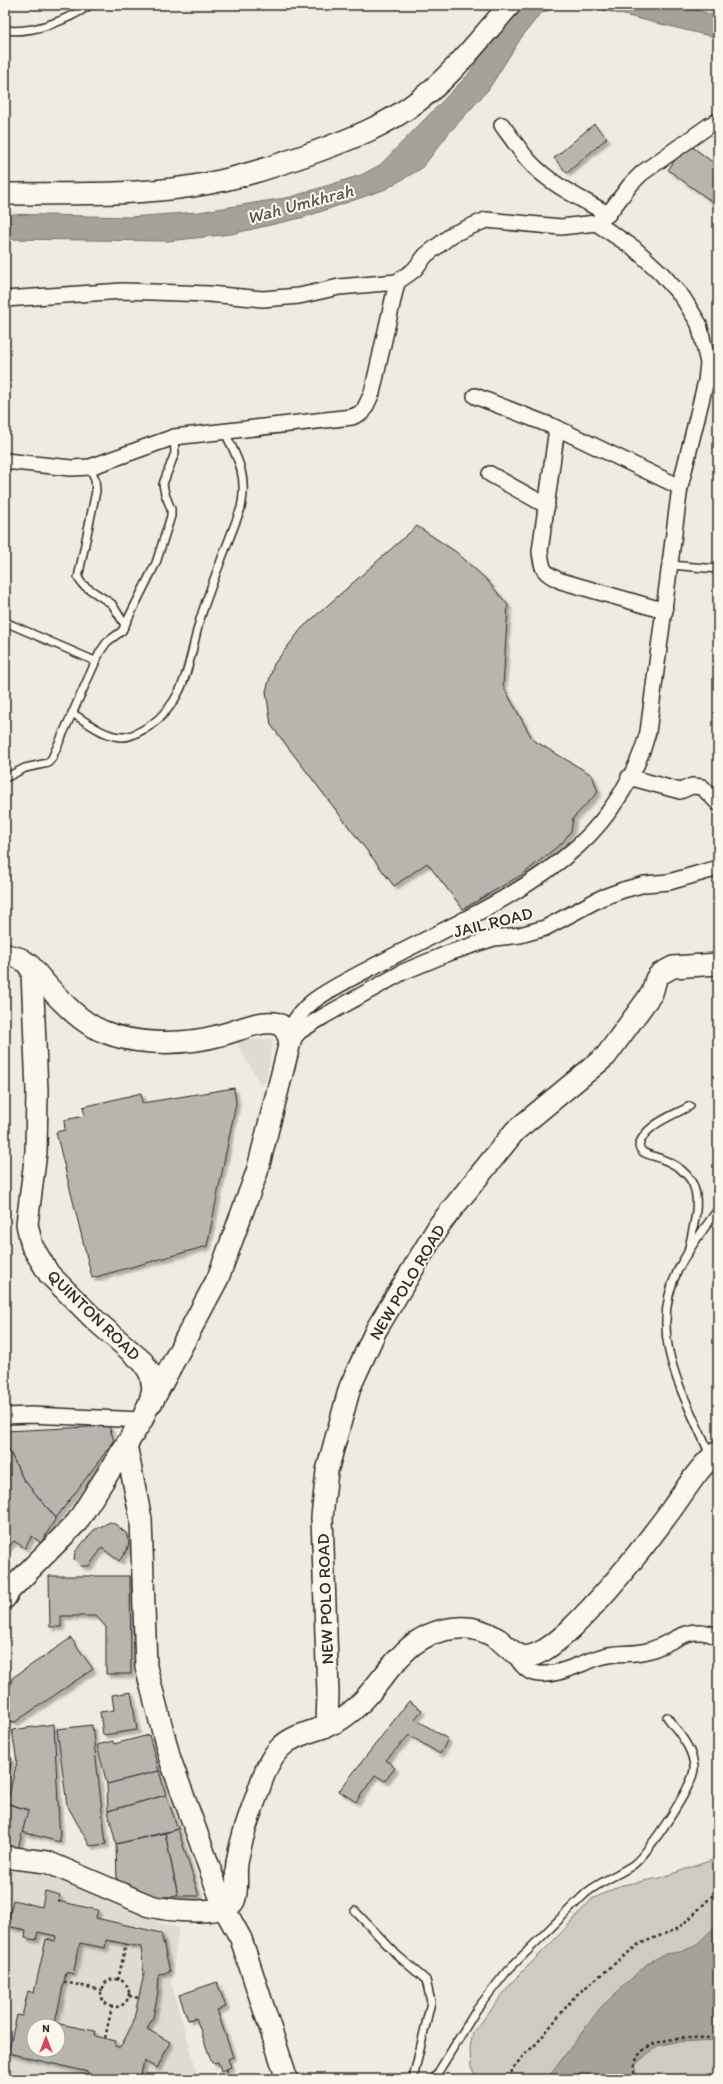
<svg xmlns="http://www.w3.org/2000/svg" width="723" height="2084" viewBox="0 0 723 2084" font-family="Itim,sans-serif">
<defs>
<filter id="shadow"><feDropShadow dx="3.5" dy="3.5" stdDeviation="1" flood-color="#0004"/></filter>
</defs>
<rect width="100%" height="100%" fill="#eeebe0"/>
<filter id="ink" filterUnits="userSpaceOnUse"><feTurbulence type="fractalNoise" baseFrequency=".025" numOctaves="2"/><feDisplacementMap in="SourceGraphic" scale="8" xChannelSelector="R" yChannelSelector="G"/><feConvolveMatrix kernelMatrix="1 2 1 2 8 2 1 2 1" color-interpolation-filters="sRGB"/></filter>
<g filter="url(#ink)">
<!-- built -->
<g fill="#dedbd1" fill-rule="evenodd">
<polygon points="273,1039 266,1081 261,1085 235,1040"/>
<path d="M5,1867L18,1868L54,1876L92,1890L160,1923L179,1928L171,1983L199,2079H5ZM34,2026H58V2050H34Z"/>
</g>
<!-- green -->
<polygon fill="#cecbc2" stroke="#7c7b76" points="718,1858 718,2079 478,2079 471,2068 470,2048 473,2033 514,1980 561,1933 592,1899 622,1885 660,1878"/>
<!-- water -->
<g fill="#a4a29a" stroke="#74726e">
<polygon points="515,5 677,5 718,16 718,38 599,9 559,5 540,14 521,38 488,90 449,133 422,168 386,189 305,217 231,234 168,241 5,239 5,214 129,217 199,212 291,197 361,175 380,165 468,75"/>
<polygon points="718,1924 718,2040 676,2042 657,2046 636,2064 633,2079 547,2079 601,2007 648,1963 665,1954 680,1952 695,1946"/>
</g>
<!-- building -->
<g fill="#b8b5ae" stroke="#2b2b2b" fill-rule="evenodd" filter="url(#shadow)">
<polygon points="594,124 607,138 567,173 554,158"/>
<polygon points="687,143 718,166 718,206 668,170"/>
<polygon points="417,526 456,552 486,579 508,605 503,686 533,740 592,775 598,792 573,818 571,831 562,843 523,874 463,909 427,863 394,886 271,725 266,691 274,664 302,628"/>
<polygon points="234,1088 236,1103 207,1246 92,1278 56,1132 65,1130 64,1120 85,1116 83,1107 141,1093 142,1103"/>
<polygon points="109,1426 114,1441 56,1518 23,1479 5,1442 5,1431"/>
<polygon points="5,1442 23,1479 56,1518 41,1543 32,1536 25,1548 14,1541 5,1550"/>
<polygon points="110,1522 115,1524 126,1533 129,1543 127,1550 119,1561 102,1548 89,1566 81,1566 74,1559 75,1552 94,1530"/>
<polygon points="49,1576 130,1576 131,1674 106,1674 106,1627 96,1616 61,1616 61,1627 50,1627"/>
<polygon points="71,1638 93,1669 15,1722 5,1720 5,1684 10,1686 12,1678"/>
<polygon points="131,1692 137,1730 103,1735 100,1712 114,1710 112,1695"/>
<polygon points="409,1701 422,1710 415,1719 448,1739 440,1754 409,1735 386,1760 395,1768 385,1781 375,1775 356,1802 339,1791"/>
<polygon points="54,1724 60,1842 22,1832 28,1810 7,1803 17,1762 12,1730"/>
<polygon points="92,1725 106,1844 90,1846 67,1805 57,1729"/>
<polygon points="149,1735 159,1771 107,1784 97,1745 113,1741 114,1744"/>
<polygon points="5,1757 12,1758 5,1791"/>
<polygon points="159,1771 166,1795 108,1811 107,1784"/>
<polygon points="166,1795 178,1829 116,1844 108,1811"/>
<polygon points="5,1803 28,1810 18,1849 5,1848"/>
<polygon points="178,1829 199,1896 178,1896 165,1833"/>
<polygon points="165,1833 178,1896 152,1898 117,1882 116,1844"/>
<path d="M45,1891L60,1895L58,1901L98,1910L96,1918L161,1933L170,1972L159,1974L158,1992L153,2017L147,2029L170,2042L157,2068L144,2061L140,2079H122L102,2075L101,2079H86L88,2072L8,2053L17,2015L22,2016L28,1991L34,1993L46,1939L55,1941L56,1936L38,1932L36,1940L25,1938L26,1930L7,1926L13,1900L42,1907ZM106,1940L141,1947L144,1974L133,2023L120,2048L115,2046L116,2041L94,2036L95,2031L55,2023L66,1972L73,1974L80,1943L105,1948ZM34,2026H58V2050H34Z"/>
<polygon points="217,1982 226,2007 217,2010 233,2057 228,2059 231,2067 221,2071 218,2062 212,2063 196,2018 188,2020 179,1995"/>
</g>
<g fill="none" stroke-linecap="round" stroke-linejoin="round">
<defs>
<g id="lane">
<path d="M5,30C32,34 68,20 90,5"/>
<polyline points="90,467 95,479 96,491 78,578 83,585 112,604 125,625"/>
<polyline points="670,565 718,569"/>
<polyline points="5,622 95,661"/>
<path d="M72,713C87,722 104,737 123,737C132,737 140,731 148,727C190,699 188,656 202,613C214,577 228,543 241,508C248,476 238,458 224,431"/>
<polyline points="5,778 25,768 48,763 52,758 100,652 107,642 122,631 156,563 171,516 171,509 165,494 163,484 175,453 174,437"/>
<path d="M688,1252C698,1206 710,1173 653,1156C647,1154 641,1153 639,1146C644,1125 672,1116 690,1106"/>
<path d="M710,1455C684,1394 646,1336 678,1270C688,1249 705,1228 718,1209"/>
<polyline points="355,1911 397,1955 426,1980 431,2002 413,2079"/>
<path d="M434,2079L477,2009L507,1971L586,1893C601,1881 618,1875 633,1865C647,1855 696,1783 694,1767C693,1748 678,1732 667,1717"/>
</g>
<g id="street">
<path d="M502,125C510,136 519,149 528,160C549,184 580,198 608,214"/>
<polyline points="5,299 123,291 209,294 263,299 299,296 339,287 397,282 414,270 426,255 453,234 486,220 561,227 596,223 608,214 631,184 642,173 710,125 718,121"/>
<polyline points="475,396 557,428 680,487"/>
<path d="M557,428L540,551C542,570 543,573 561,581L665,611"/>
<polyline points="5,461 71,468 90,467 174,437 352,417 363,412 372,393 397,282"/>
<polyline points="490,474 547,506"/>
<polyline points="629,777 680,791 692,786 702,787 718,803"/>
<path d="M289,1037C292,1022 300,1012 312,1002C328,989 363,972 382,962C448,927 522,896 578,846C610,817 637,774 648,732L680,487L706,381L708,363L699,324L683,298L661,273L634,248L596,223"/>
<polyline points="290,1042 300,1031 324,1016 403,972 449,953 494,938 520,935 545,928 601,898 623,890 645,884 669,882 718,868"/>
<polyline points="5,1416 31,1415 142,1420"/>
<path d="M512,1651C518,1659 524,1670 533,1673C556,1679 583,1661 604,1656C618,1652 633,1655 647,1651C674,1644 689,1622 718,1637"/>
</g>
<g id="secondary">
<path d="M5,194C67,193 131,196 193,186C234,180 275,166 315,152C351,139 387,125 418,101C453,75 480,38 510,5"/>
<path d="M5,955C18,957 27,959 32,972L37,1091L36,1152L27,1224L32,1246L49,1274L95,1320L143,1362L150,1373L153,1388L150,1401L142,1420L77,1522L9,1591L5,1598"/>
<path d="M29,964C47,986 75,1020 102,1031C136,1046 186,1045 221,1035C238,1031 256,1021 274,1023C284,1024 288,1034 290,1042L257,1172L218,1278L152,1402"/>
<polyline points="126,1445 141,1519 146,1667 170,1759 224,1908 241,1939 287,2079"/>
<polyline points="327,1726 328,1693 322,1517 327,1471 350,1387 376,1330 440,1224 515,1131 606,1056 652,993 656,979 660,974 673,967 718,964"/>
<path d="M5,1857L47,1862L150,1906C165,1910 226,1917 234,1901C239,1890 235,1874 237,1863C240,1844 247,1822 254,1803C261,1785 266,1761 281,1747C296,1732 322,1731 341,1719C386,1691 396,1631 459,1628C473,1627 487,1632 498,1639C506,1645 513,1654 522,1656C531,1658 539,1653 546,1649C563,1638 578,1622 592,1607C620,1577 646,1544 671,1510C685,1491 699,1466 718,1452"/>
</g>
</defs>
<!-- lane casing -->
<use href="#lane" stroke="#2b2b2b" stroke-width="10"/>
<!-- street casing -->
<use href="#street" stroke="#2b2b2b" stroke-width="18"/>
<!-- secondary casing -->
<use href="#secondary" stroke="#2b2b2b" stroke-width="24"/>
<!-- path -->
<g stroke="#2b2b2b" stroke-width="2.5" stroke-dasharray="3 3" stroke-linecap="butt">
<circle cx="115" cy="1993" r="14"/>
<polyline points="118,1980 126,1944"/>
<polyline points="64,1982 102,1990"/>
<polyline points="129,1996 139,1998"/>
<polyline points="105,2038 112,2007"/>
<polyline points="226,2069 229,2079"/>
<polyline points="511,2079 512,2070 522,2057 537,2043 575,1996 639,1944 677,1929 690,1918 718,1890"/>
<path d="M634,2079C634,2073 634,2066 636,2061C645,2034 696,2038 718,2038"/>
</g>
<!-- lane -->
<use href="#lane" stroke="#fbf7ec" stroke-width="7"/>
<!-- street -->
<use href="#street" stroke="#fbf7ec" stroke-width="15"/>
<!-- secondary -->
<use href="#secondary" stroke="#fbf7ec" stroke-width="21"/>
</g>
</g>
<g text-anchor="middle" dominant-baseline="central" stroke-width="4" stroke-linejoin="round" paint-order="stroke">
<!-- street labels -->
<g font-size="17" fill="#2b2b2b" stroke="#fbf7ec">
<text transform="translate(493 922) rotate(-14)">JAIL ROAD</text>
<text transform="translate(407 1282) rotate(-59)">NEW POLO ROAD</text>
<text transform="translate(94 1315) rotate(44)">QUINTON ROAD</text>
<text transform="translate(325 1599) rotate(-92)">NEW POLO ROAD</text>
</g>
<!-- water labels -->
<g font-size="18" font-style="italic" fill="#555552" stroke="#fbf7ec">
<text transform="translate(300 204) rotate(-15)">Wah Umkhrah</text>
</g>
</g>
<!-- margin -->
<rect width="723" height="2084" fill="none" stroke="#fbf7ec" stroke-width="20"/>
<rect x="10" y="10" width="703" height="2064" fill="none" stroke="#2b2b2b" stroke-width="1.5" filter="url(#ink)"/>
<!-- north arrow -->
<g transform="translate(46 2038)"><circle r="19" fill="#fbf7ec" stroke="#a8a59f"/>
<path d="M0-3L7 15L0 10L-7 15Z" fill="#d1495b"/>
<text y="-6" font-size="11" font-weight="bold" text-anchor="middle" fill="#2b2b2b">N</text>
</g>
</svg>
